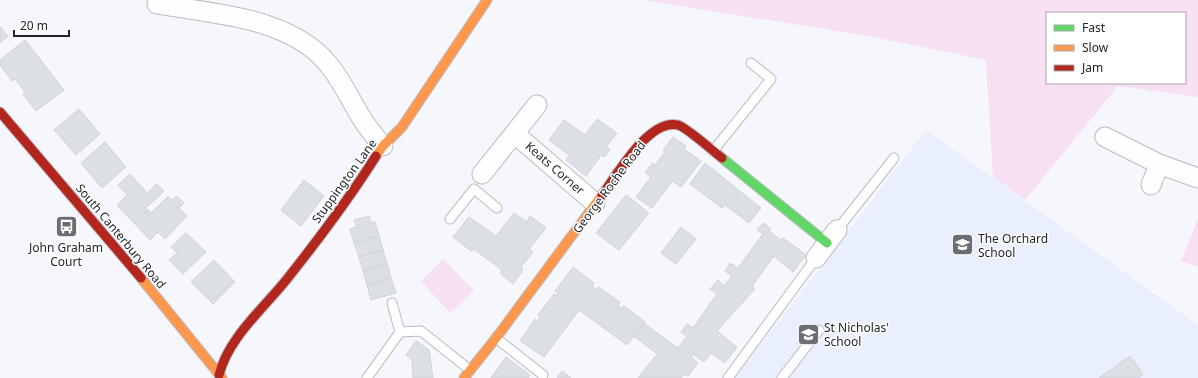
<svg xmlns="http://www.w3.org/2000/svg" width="1198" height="378" viewBox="0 0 1198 378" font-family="'Noto Sans',sans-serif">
<rect width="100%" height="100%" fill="#f5f7fc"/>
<!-- built -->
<polygon fill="#e9effd" points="926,130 1198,325 1198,378 735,378"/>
<!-- green -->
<g fill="#f7dff4" fill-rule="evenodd">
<path d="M644,0H1198V97L1118,86L1025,200L993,177L986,60L873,37ZM1047,13H1185V83H1047Z"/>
<polygon points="1198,218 1198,267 1181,261"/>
<polygon points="443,259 474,291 450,313 421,281"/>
</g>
<!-- building -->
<g fill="#dce0e4" stroke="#d0d3d7">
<polygon points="0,27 8,36 0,43"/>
<polygon points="25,40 64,90 36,111 23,94 25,92 15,79 12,81 0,65 0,60"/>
<polygon points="79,109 100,134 76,155 54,130"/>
<polygon points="597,119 617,133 607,146 610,150 604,157 601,155 586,176 566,160 569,155 549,140 564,120 585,135"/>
<polygon points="673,137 686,146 684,149 701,161 681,187 672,181 652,208 636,197 651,177 645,172 653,163 655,165 665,152 663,150"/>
<polygon points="105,142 126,167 102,188 81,163"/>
<polygon points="705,163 761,208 749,223 725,205 722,208 690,184"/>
<polygon points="130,174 147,193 157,184 164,191 146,208 148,210 134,223 117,205 127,195 118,185"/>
<polygon points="304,180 324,196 301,226 281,210"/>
<polygon points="626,195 649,213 619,250 596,233"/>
<polygon points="168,196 172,200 177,196 184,203 179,208 187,216 165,239 158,232 150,240 134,223 148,210 151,213"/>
<polygon points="514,213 527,222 530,216 546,228 529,249 533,252 521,267 523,270 513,284 500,273 502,270 474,249 471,251 453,237 469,217 496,236"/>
<polygon points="369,216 371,223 375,222 379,236 354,243 350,229 357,227 354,220"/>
<polygon points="763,223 771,229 769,231 781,240 783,238 806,255 793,272 774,256 752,286 755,289 717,331 737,347 725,363 711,353 704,362 693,354 691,357 698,363 688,376 684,374 681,378 638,378 657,354 634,336 645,324 678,348 687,336 681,332 687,324 693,328 717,294 710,289 718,280 724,286 732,276 725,271 730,263 738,268 763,234 757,230"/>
<polygon points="681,227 696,239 676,264 661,253"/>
<polygon points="186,233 206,252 183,274 169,260 177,253 171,247"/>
<polygon points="379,236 383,250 359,257 354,243"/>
<polygon points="383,250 387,264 363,271 359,257"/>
<polygon points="214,260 235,282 213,304 191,282"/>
<polygon points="387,264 391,278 367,285 363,271"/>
<polygon points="573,267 594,283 592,286 596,289 598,287 620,302 618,305 621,308 624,306 645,322 627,345 579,310 544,357 520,341 535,319 537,321 540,317 538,315 554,294 557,296 558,294 555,291"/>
<polygon points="391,278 396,293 371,300 367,285"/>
<polygon points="416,341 429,350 433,378 413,378 412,360 406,355"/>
<polygon points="1130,356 1143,374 1139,378 1099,378"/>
<polygon points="506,357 530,375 528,378 491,378"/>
<polygon points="562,371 571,378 557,378"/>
</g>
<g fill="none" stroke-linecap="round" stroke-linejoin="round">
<defs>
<g id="lane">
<polyline points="713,151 771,79 751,63"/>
<polyline points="450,219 474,189 497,208"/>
<polyline points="837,230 894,158"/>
<polyline points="392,303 400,332 421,331 470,370"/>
<polyline points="496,338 543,375"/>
<polyline points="367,378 400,332"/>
<polyline points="728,378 816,258"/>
<polyline points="782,378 819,330"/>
</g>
<g id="street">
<path d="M157,4C213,14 291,17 329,65C342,81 350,99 361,117C367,127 375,137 383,146"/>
<polyline points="515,134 595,203"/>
<polyline points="1105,137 1159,164 1198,178"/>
<polyline points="482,174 537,105"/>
<polyline points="1151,185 1159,164"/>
<polyline points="816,258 837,230"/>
</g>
<polyline id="fast" points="722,158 827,243"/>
<g id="slow">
<polyline points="376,156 383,146 402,127 487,0"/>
<polyline points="141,278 222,378"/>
<polyline points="464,378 496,338 602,195"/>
</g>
<g id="jam">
<polyline points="0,112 141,278"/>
<path d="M602,195C617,175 649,118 678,125C686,127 713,151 722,158"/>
<path d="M219,375C228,338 264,308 287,279C318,240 349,199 376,156"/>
</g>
</defs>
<!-- lane casing -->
<use href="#lane" stroke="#babcc1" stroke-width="11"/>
<!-- street casing -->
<use href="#street" stroke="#babcc1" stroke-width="21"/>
<!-- fast casing -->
<use href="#fast" stroke="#babcc1" stroke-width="11"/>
<!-- slow casing -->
<use href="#slow" stroke="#babcc1" stroke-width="11"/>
<!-- jam casing -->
<use href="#jam" stroke="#babcc1" stroke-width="11"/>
<!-- lane -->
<use href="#lane" stroke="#fefeff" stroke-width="9"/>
<!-- street -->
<use href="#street" stroke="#fefeff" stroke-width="19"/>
<!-- fast -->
<use href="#fast" stroke="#63d668" stroke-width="9"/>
<!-- slow -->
<use href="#slow" stroke="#ff974d" stroke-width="9"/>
<!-- jam -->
<use href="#jam" stroke="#b3261e" stroke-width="9"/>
</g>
<!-- icons -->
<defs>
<symbol id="bus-square" viewBox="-11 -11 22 22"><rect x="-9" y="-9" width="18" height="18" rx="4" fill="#6b6e73" stroke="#fff"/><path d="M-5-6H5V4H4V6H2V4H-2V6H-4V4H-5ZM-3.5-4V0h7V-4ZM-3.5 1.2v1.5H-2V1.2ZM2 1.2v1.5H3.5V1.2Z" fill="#fff"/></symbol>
<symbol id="school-square" viewBox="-11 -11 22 22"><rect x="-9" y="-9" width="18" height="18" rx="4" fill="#6b6e73" stroke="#fff"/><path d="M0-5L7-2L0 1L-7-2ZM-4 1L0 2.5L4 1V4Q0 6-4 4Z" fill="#fff"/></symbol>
</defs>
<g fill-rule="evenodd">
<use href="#bus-square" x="54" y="214" width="25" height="25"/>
<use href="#school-square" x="950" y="232" width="25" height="25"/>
<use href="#school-square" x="796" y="322" width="25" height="25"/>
</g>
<g text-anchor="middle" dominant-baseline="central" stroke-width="3" stroke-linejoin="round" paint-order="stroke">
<!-- street labels -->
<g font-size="12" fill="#212429" stroke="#fff">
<text transform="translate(555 168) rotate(41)">Keats Corner</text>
<text transform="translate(344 181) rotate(-54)">Stuppington Lane</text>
<text transform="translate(609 187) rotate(-53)">George Roche Road</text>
<text transform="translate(121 236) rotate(50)">South Canterbury Road</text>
</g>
<!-- poi labels -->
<g font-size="12" fill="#212429" stroke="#fff" text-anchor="start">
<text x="978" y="238">The Orchard<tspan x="978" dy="14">School</tspan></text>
<text x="66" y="247" text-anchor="middle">John Graham<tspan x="66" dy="14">Court</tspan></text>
<text x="824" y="327">St Nicholas'<tspan x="824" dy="14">School</tspan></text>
</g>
</g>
<!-- legend -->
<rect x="1046" y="12" width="140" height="72" fill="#ffffff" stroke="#a6a7a9"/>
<rect x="1054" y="25" width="20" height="6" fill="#63d668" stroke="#a6a7a9"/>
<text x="1082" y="32" font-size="12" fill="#212429">Fast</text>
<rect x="1054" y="45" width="20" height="6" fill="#ff974d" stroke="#a6a7a9"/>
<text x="1082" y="52" font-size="12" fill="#212429">Slow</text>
<rect x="1054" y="65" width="20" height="6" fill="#b3261e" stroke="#a6a7a9"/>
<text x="1082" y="72" font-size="12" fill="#212429">Jam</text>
<!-- scale -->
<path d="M14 30v6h55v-6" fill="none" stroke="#212429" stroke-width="2"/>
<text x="20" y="30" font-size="12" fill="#212429" stroke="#ffffff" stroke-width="3" paint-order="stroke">20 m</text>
</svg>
